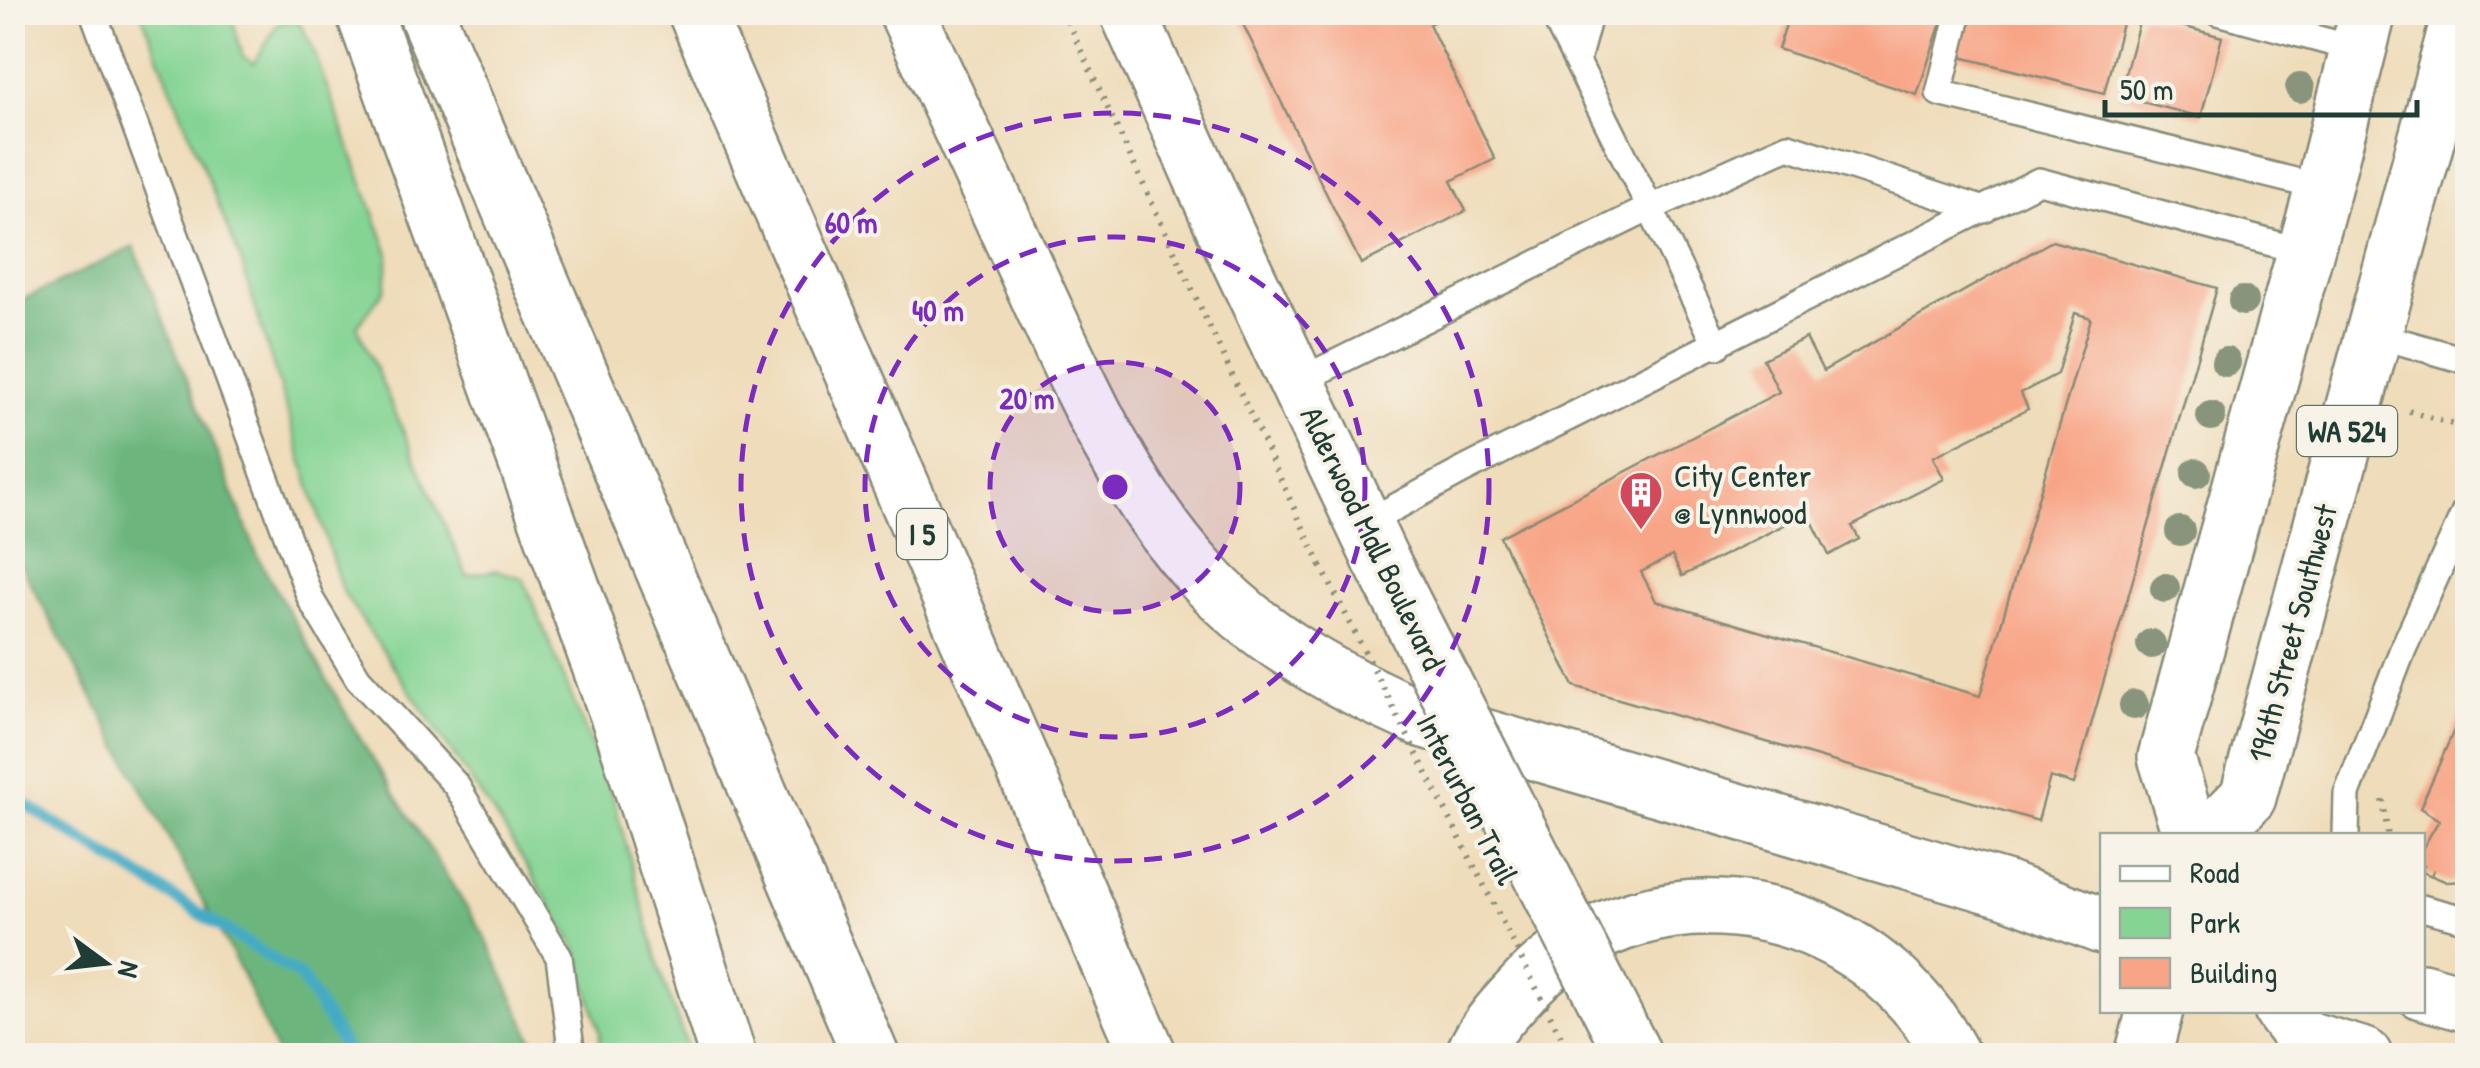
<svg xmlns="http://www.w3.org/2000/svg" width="2480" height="1068" viewBox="0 0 2480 1068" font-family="'Patrick Hand',sans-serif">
<rect width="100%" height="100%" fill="#f7f3e8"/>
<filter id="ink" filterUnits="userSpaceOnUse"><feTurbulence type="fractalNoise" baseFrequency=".01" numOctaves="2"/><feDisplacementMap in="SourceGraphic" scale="20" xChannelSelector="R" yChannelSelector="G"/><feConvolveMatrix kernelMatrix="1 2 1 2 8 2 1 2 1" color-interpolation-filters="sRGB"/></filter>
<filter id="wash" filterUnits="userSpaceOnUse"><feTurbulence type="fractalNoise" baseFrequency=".0048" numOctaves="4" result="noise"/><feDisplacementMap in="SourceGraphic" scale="40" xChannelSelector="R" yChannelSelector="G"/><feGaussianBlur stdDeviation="2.25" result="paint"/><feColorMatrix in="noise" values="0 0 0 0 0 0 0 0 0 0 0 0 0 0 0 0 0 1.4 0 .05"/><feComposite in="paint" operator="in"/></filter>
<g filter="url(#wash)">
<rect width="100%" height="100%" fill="#efdcba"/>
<!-- green -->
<polygon fill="#85d494" stroke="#528864" stroke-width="2.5" points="141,13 231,13 243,57 254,63 279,22 297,19 310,41 389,254 385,289 357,326 467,576 496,570 523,578 614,800 663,980 690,1055 599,1055 600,1032 576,947 506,832 342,591 241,261"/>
<!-- forest -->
<polygon fill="#6cb67e" stroke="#467a59" stroke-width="2.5" points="134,247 259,559 365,747 484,935 540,1055 277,1055 243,975 13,551 13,304"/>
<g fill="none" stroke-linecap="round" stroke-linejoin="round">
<!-- stream -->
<polyline stroke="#45abc5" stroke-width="12" points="12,796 301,977 350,1056"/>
</g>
<g id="blocks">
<!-- building -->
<g fill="#f8a486" fill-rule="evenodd">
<polygon points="1237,12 1452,12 1429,24 1495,159 1451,181 1466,211 1361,264"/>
<polygon points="1790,12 1940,12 1944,14 1917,95 1778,49"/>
<polygon points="1960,12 2125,12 2104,93 1949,54"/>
<polygon points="2141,15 2222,37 2201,117 2119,96"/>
<path d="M2052,241L2217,288L2074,784L2050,777L2038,821L1574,686L1500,537L1779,392L1763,359L1806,338L1823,371ZM2075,313L2091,318L1980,696L1656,601L1641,572L1672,556L1682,576L1808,513L1829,555L1859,539L1852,526L1944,479L1933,457L2028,409L2021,393L2057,374Z"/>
<polygon points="2468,698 2468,881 2447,882 2422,872 2422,849 2439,820 2420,808"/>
</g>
</g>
</g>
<g filter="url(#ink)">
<use href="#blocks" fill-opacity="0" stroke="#878c77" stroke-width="2.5"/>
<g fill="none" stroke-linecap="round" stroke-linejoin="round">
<defs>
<g id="lane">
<polyline points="93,12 311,600 358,678 456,785 559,957 572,1056"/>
<polyline points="1959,12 1939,93 2323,188"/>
<polyline points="2218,12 2359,50"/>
<polyline points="1577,60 1590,12"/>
<polyline points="2373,334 2468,361"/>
<polyline points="1717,346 1650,208 1788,146 1984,210"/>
<polyline points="1297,382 1650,208 1552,12"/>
<polyline points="1364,524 1464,470 2039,181 2305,252"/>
<polyline points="2346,836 2347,794 2403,649 2468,505"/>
<polyline points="2422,908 2468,920"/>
</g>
<g id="secondary">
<polyline points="1128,12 1225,230 1381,560"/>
<polyline points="2422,991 2468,1004"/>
<polyline points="2282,1010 2303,1038 2364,1056"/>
</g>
<g id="primary">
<polyline points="2191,836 2166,757 2323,188 2368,12"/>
<polyline points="2210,836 2248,797 2461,12"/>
<polyline points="2143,1056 2155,1010"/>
</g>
<g id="highway">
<polyline points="364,12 623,729 728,1056"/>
<polyline points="426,12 871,1056"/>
<polyline points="696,12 1149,1056"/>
<path d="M907,12C950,105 993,197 1035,289C1080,387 1125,490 1198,571C1260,641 1341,683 1425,720L2007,890L2102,926"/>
<path d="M1473,1056C1485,1028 1507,1005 1528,983C1657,854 1869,899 1952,1056"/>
</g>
</defs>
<!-- lane casing -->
<use href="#lane" stroke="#878c77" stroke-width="30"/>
<!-- secondary casing -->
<use href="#secondary" stroke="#878c77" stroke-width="60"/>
<!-- primary casing -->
<use href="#primary" stroke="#878c77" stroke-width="60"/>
<!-- highway casing -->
<use href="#highway" stroke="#878c77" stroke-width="60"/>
<!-- path -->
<g stroke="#878c77" stroke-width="6" stroke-dasharray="2.5 8" stroke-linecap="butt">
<polyline points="1063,12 1321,566"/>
<polyline points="2409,411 2468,429"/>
<polyline points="2383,800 2388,836"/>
<polyline points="2422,867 2439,875"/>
</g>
<!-- lane -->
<use href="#lane" stroke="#fff" stroke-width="25"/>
<!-- secondary -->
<use href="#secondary" stroke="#fff" stroke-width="55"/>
<!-- primary -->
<use href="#primary" stroke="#fff" stroke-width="55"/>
<!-- highway -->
<use href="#highway" stroke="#fff" stroke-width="55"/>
<defs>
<polyline id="secondary-bridge" points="1381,560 1634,1056"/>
</defs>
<!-- secondary-bridge casing -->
<use href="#secondary-bridge" stroke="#878c77" stroke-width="60" stroke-linecap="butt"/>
<!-- path-bridge -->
<polyline stroke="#878c77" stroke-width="6" stroke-dasharray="2.5 8" stroke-linecap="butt" points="1321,566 1571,1056"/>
<!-- secondary-bridge -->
<use href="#secondary-bridge" stroke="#fff" stroke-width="55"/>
</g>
<!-- trees -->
<g fill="#88957b">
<circle cx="2300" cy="88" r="15"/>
<circle cx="2243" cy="301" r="15"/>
<circle cx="2226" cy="362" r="15"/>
<circle cx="2211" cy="416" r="15"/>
<circle cx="2196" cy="473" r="15"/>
<circle cx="2180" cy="531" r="15"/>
<circle cx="2165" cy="588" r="15"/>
<circle cx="2151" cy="644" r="15"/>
<circle cx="2134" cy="705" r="15"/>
</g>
</g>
<!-- distance rings -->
<circle cx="1115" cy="487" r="125" fill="#7b2cbf" fill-opacity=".12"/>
<g fill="none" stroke="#7b2cbf" stroke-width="5" stroke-dasharray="18 12">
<circle cx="1115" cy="487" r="125"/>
<circle cx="1115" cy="487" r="250"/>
<circle cx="1115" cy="487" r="374"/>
</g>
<!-- icons -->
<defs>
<symbol id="building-pin" viewBox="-11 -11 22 30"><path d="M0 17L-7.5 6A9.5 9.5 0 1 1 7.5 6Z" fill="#d1495b" stroke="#f7f3e8"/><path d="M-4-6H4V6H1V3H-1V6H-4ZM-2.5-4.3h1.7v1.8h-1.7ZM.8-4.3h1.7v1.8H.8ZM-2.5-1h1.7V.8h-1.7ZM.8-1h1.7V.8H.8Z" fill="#fff"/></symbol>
</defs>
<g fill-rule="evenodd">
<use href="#building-pin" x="1616" y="468" width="50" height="68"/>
</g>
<g text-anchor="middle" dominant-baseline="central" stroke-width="8" stroke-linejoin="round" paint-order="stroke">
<!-- shield labels -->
<g fill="#f7f3e8" stroke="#60746a" stroke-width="2.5">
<rect x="2297" y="406" width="100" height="50" rx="8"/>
<rect x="897" y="509" width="50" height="50" rx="8"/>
</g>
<g font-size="30" font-weight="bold" fill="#1f3d34">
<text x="2347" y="431">WA 524</text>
<text x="922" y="534">I 5</text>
</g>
<!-- poi labels -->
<g font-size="32" fill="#1f3d34" stroke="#f7f3e8" text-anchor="start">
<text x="1674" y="475">City Center<tspan x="1674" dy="37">@ Lynnwood</tspan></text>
</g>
<!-- street labels -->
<g font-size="32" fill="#1f3d34" stroke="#f7f3e8">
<text transform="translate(1373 538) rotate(64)">Alderwood Mall Boulevard</text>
<text transform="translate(2292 633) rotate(-75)">196th Street Southwest</text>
<text transform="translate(1468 799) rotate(63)">Interurban Trail</text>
</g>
</g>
<circle cx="1115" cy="487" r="15" fill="#7b2cbf" stroke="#f7f3e8" stroke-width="5"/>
<g font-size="30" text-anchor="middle" font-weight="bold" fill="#7b2cbf" stroke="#f7f3e8" stroke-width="8" stroke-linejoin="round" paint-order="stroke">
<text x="851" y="233">60 m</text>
<text x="938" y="321">40 m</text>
<text x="1027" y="409">20 m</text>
</g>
<!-- margin -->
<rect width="2480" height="1068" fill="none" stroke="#f7f3e8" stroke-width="50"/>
<!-- legend -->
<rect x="2100" y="833" width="325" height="180" fill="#f7f3e8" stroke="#a1aaa0" stroke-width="2.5"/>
<rect x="2120" y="866" width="50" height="15" fill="#ffffff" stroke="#a1aaa0" stroke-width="2.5"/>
<text x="2190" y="883" font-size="30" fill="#1f3d34">Road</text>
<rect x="2120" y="908" width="50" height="30" fill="#85d494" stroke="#a1aaa0" stroke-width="2.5"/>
<text x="2190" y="933" font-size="30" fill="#1f3d34">Park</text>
<rect x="2120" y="958" width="50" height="30" fill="#f8a486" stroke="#a1aaa0" stroke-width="2.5"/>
<text x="2190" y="983" font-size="30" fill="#1f3d34">Building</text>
<!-- north arrow -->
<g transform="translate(105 963) rotate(105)" stroke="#f7f3e8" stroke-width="8" paint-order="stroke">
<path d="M0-8L18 38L0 25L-18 38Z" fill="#1f3d34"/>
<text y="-15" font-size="28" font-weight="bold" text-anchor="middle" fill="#1f3d34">N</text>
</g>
<!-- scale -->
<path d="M2105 100v15h312v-15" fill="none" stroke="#1f3d34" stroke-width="5"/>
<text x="2120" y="100" font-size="30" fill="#1f3d34" stroke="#f7f3e8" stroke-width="8" paint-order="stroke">50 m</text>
</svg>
